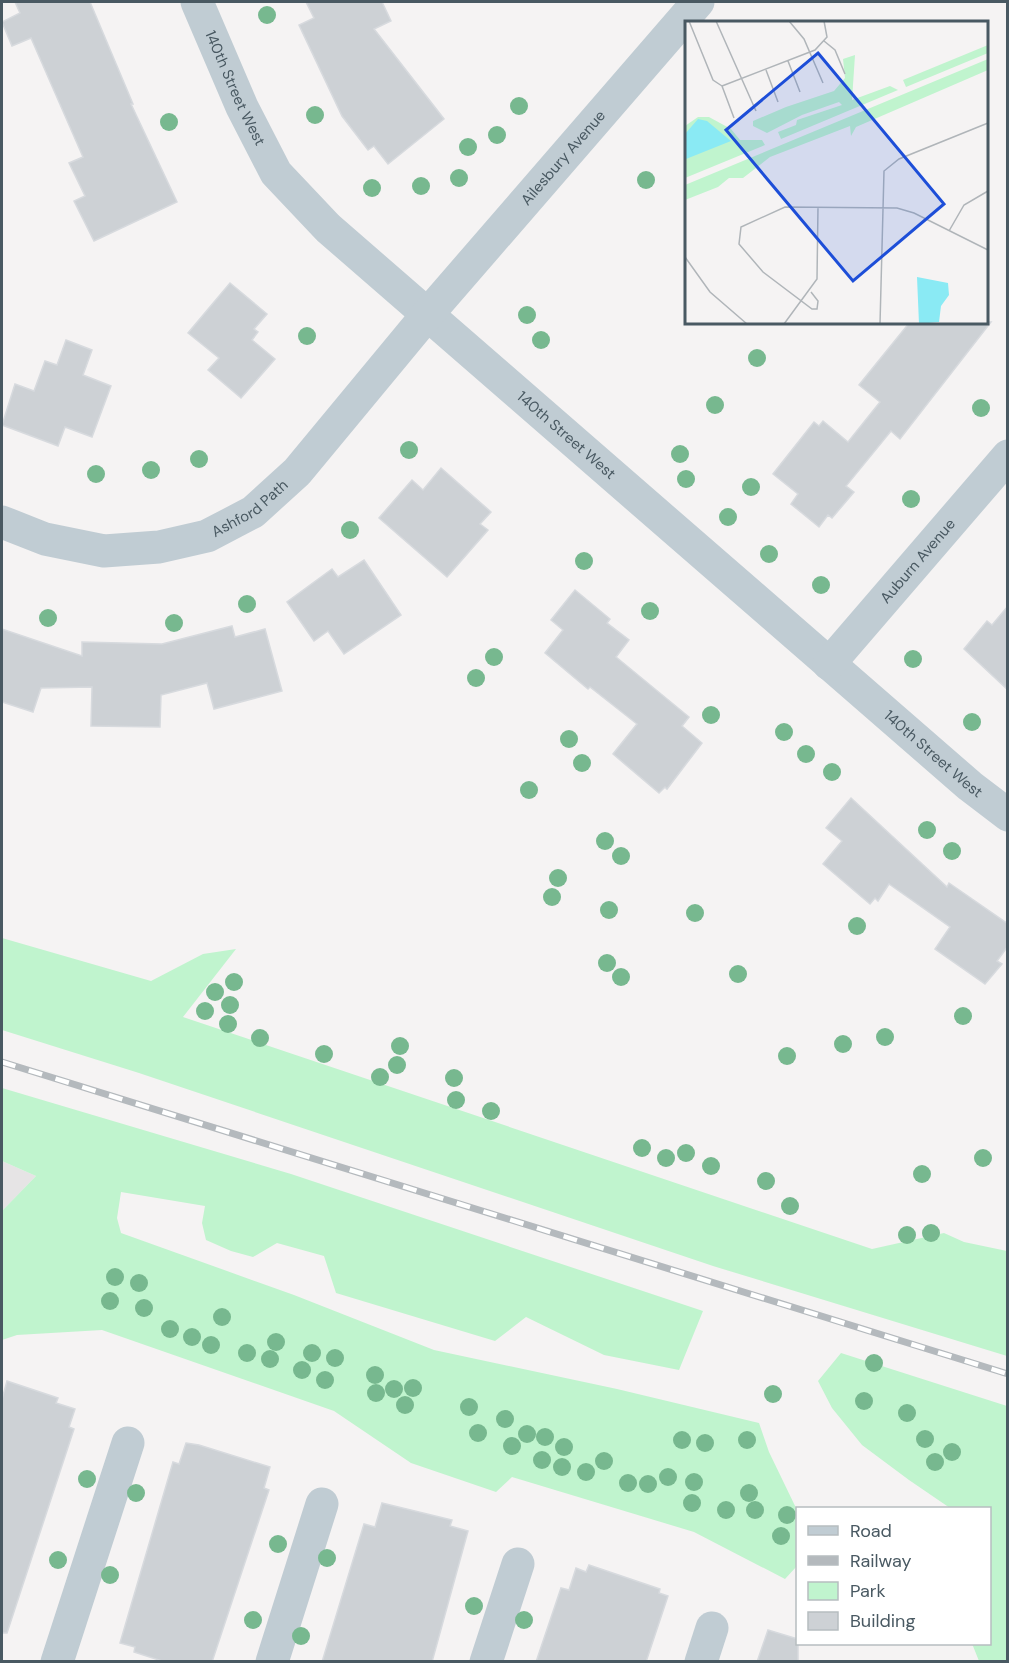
<svg xmlns="http://www.w3.org/2000/svg" width="1009" height="1663" viewBox="0 0 1009 1663" font-family="'DM Sans',sans-serif">
<rect width="100%" height="100%" fill="#f5f3f3"/>
<!-- education -->
<polygon fill="#e6e4e5" points="2,1161 36,1176 2,1211"/>
<!-- green -->
<g fill="#c0f4ce">
<polygon points="2,938 151,981 203,954 236,949 183,1017 872,1249 944,1233 964,1242 1007,1251 1007,1356 713,1266 139,1073 2,1030"/>
<polygon points="2,1088 291,1174 703,1311 679,1370 604,1355 526,1317 495,1341 336,1293 324,1256 277,1243 253,1257 231,1251 206,1240 202,1223 205,1206 121,1192 117,1218 121,1233 294,1295 434,1350 617,1389 759,1423 769,1452 797,1510 797,1566 785,1579 694,1532 512,1477 496,1492 411,1463 334,1411 102,1330 17,1335 2,1340 2,1211 36,1176 2,1161"/>
<polygon points="841,1353 1007,1406 1007,1661 979,1661 973,1646 972,1644 990,1644 990,1508 950,1508 909,1480 862,1445 832,1408 818,1381"/>
</g>
<!-- building -->
<g fill="#cdd1d5" stroke="#d7dade" stroke-width="1.5">
<polygon points="15,2 90,2 133,104 131,104 177,202 94,241 74,201 85,196 69,163 83,157 31,38 12,46 2,22 20,13"/>
<polygon points="306,2 382,2 391,21 374,29 444,119 388,164 374,146 368,150 342,116 299,25 314,18"/>
<polygon points="230,283 267,314 254,329 258,332 252,340 275,359 241,398 208,370 219,358 188,333"/>
<polygon points="910,322 991,322 900,439 891,431 846,486 854,492 832,518 828,515 819,527 791,504 798,494 773,474 814,422 819,426 823,421 848,442 880,402 859,385"/>
<polygon points="66,340 92,350 83,375 111,386 92,437 65,427 58,446 2,425 15,384 34,391 45,361 57,365"/>
<polygon points="441,468 491,512 480,524 488,530 447,577 379,518 412,480 423,490"/>
<polygon points="364,560 401,615 344,654 328,631 314,641 287,602 332,569 338,577"/>
<polygon points="575,590 610,619 607,623 629,640 616,657 689,717 682,726 702,743 667,789 665,787 659,793 613,754 637,724 590,687 588,689 545,653 563,630 551,620"/>
<polygon points="1008,606 1008,690 964,649 987,621 992,625"/>
<polygon points="232,626 235,637 265,629 282,691 214,709 207,683 161,695 160,727 91,726 92,687 41,688 33,712 2,702 2,629 82,656 82,642 162,644"/>
<polygon points="851,798 947,887 949,883 1008,924 1008,946 997,961 1002,964 985,984 935,949 950,927 889,884 878,901 875,898 870,904 823,864 842,841 826,828"/>
<polygon points="7,1381 58,1398 56,1403 75,1409 69,1427 74,1429 7,1633 2,1633 2,1399"/>
<polygon points="186,1443 199,1445 270,1467 264,1488 269,1490 212,1662 165,1662 134,1652 135,1647 120,1643 173,1462 179,1464"/>
<polygon points="382,1503 452,1520 450,1526 468,1531 432,1662 322,1662 364,1524 375,1527"/>
<polygon points="589,1565 660,1589 659,1593 668,1596 646,1662 536,1662 561,1588 569,1590 576,1568 586,1572"/>
<polygon points="768,1630 798,1639 798,1662 757,1662"/>
</g>
<g fill="none" stroke-linecap="round" stroke-linejoin="round">
<!-- minor -->
<g stroke="#c0ccd3" stroke-width="33">
<path id="s1" d="M197,2L242,107L276,173L328,228L970,786L1008,815"/>
<path id="s2" d="M2,522L45,539L104,551L159,547L207,536L253,512L297,472L427,315L698,2"/>
<path id="s3" d="M829,664L1008,456"/>
<polyline points="57,1662 128,1443"/>
<polyline points="272,1662 322,1504"/>
<polyline points="486,1662 518,1564"/>
<polyline points="701,1662 712,1628"/>
</g>
<defs>
<polyline id="rail" points="2,1062 1008,1374"/>
</defs>
<!-- rail casing -->
<use href="#rail" stroke="#b4b9bd" stroke-width="7"/>
<!-- rail -->
<use href="#rail" stroke="#fff" stroke-width="4.5" stroke-dasharray="14" stroke-linecap="butt"/>
</g>
<!-- trees -->
<g fill="#77b88f">
<circle cx="267" cy="15" r="9"/>
<circle cx="519" cy="106" r="9"/>
<circle cx="315" cy="115" r="9"/>
<circle cx="169" cy="122" r="9"/>
<circle cx="497" cy="135" r="9"/>
<circle cx="468" cy="147" r="9"/>
<circle cx="459" cy="178" r="9"/>
<circle cx="646" cy="180" r="9"/>
<circle cx="421" cy="186" r="9"/>
<circle cx="372" cy="188" r="9"/>
<circle cx="527" cy="315" r="9"/>
<circle cx="307" cy="336" r="9"/>
<circle cx="541" cy="340" r="9"/>
<circle cx="757" cy="358" r="9"/>
<circle cx="715" cy="405" r="9"/>
<circle cx="981" cy="408" r="9"/>
<circle cx="409" cy="450" r="9"/>
<circle cx="680" cy="454" r="9"/>
<circle cx="199" cy="459" r="9"/>
<circle cx="151" cy="470" r="9"/>
<circle cx="96" cy="474" r="9"/>
<circle cx="686" cy="479" r="9"/>
<circle cx="751" cy="487" r="9"/>
<circle cx="911" cy="499" r="9"/>
<circle cx="728" cy="517" r="9"/>
<circle cx="350" cy="530" r="9"/>
<circle cx="769" cy="554" r="9"/>
<circle cx="584" cy="561" r="9"/>
<circle cx="821" cy="585" r="9"/>
<circle cx="247" cy="604" r="9"/>
<circle cx="650" cy="611" r="9"/>
<circle cx="48" cy="618" r="9"/>
<circle cx="174" cy="623" r="9"/>
<circle cx="494" cy="657" r="9"/>
<circle cx="913" cy="659" r="9"/>
<circle cx="476" cy="678" r="9"/>
<circle cx="711" cy="715" r="9"/>
<circle cx="972" cy="722" r="9"/>
<circle cx="784" cy="732" r="9"/>
<circle cx="569" cy="739" r="9"/>
<circle cx="806" cy="754" r="9"/>
<circle cx="582" cy="763" r="9"/>
<circle cx="832" cy="772" r="9"/>
<circle cx="529" cy="790" r="9"/>
<circle cx="927" cy="830" r="9"/>
<circle cx="605" cy="841" r="9"/>
<circle cx="952" cy="851" r="9"/>
<circle cx="621" cy="856" r="9"/>
<circle cx="558" cy="878" r="9"/>
<circle cx="552" cy="897" r="9"/>
<circle cx="609" cy="910" r="9"/>
<circle cx="695" cy="913" r="9"/>
<circle cx="857" cy="926" r="9"/>
<circle cx="607" cy="963" r="9"/>
<circle cx="738" cy="974" r="9"/>
<circle cx="621" cy="977" r="9"/>
<circle cx="234" cy="982" r="9"/>
<circle cx="215" cy="992" r="9"/>
<circle cx="230" cy="1005" r="9"/>
<circle cx="205" cy="1011" r="9"/>
<circle cx="963" cy="1016" r="9"/>
<circle cx="228" cy="1024" r="9"/>
<circle cx="885" cy="1037" r="9"/>
<circle cx="260" cy="1038" r="9"/>
<circle cx="843" cy="1044" r="9"/>
<circle cx="400" cy="1046" r="9"/>
<circle cx="324" cy="1054" r="9"/>
<circle cx="787" cy="1056" r="9"/>
<circle cx="397" cy="1065" r="9"/>
<circle cx="380" cy="1077" r="9"/>
<circle cx="454" cy="1078" r="9"/>
<circle cx="456" cy="1100" r="9"/>
<circle cx="491" cy="1111" r="9"/>
<circle cx="642" cy="1148" r="9"/>
<circle cx="686" cy="1153" r="9"/>
<circle cx="666" cy="1158" r="9"/>
<circle cx="983" cy="1158" r="9"/>
<circle cx="711" cy="1166" r="9"/>
<circle cx="922" cy="1174" r="9"/>
<circle cx="766" cy="1181" r="9"/>
<circle cx="790" cy="1206" r="9"/>
<circle cx="931" cy="1233" r="9"/>
<circle cx="907" cy="1235" r="9"/>
<circle cx="115" cy="1277" r="9"/>
<circle cx="139" cy="1283" r="9"/>
<circle cx="110" cy="1301" r="9"/>
<circle cx="144" cy="1308" r="9"/>
<circle cx="222" cy="1317" r="9"/>
<circle cx="170" cy="1329" r="9"/>
<circle cx="192" cy="1337" r="9"/>
<circle cx="276" cy="1342" r="9"/>
<circle cx="211" cy="1345" r="9"/>
<circle cx="247" cy="1353" r="9"/>
<circle cx="312" cy="1353" r="9"/>
<circle cx="335" cy="1358" r="9"/>
<circle cx="270" cy="1359" r="9"/>
<circle cx="874" cy="1363" r="9"/>
<circle cx="302" cy="1370" r="9"/>
<circle cx="375" cy="1375" r="9"/>
<circle cx="325" cy="1380" r="9"/>
<circle cx="413" cy="1388" r="9"/>
<circle cx="394" cy="1389" r="9"/>
<circle cx="376" cy="1393" r="9"/>
<circle cx="773" cy="1394" r="9"/>
<circle cx="864" cy="1401" r="9"/>
<circle cx="405" cy="1405" r="9"/>
<circle cx="469" cy="1407" r="9"/>
<circle cx="907" cy="1413" r="9"/>
<circle cx="505" cy="1419" r="9"/>
<circle cx="478" cy="1433" r="9"/>
<circle cx="527" cy="1434" r="9"/>
<circle cx="545" cy="1437" r="9"/>
<circle cx="925" cy="1439" r="9"/>
<circle cx="682" cy="1440" r="9"/>
<circle cx="747" cy="1440" r="9"/>
<circle cx="705" cy="1443" r="9"/>
<circle cx="512" cy="1446" r="9"/>
<circle cx="564" cy="1447" r="9"/>
<circle cx="952" cy="1452" r="9"/>
<circle cx="542" cy="1460" r="9"/>
<circle cx="604" cy="1461" r="9"/>
<circle cx="935" cy="1462" r="9"/>
<circle cx="562" cy="1467" r="9"/>
<circle cx="586" cy="1472" r="9"/>
<circle cx="668" cy="1477" r="9"/>
<circle cx="87" cy="1479" r="9"/>
<circle cx="694" cy="1482" r="9"/>
<circle cx="628" cy="1483" r="9"/>
<circle cx="648" cy="1484" r="9"/>
<circle cx="136" cy="1493" r="9"/>
<circle cx="749" cy="1493" r="9"/>
<circle cx="692" cy="1503" r="9"/>
<circle cx="726" cy="1510" r="9"/>
<circle cx="755" cy="1510" r="9"/>
<circle cx="787" cy="1515" r="9"/>
<circle cx="781" cy="1536" r="9"/>
<circle cx="278" cy="1544" r="9"/>
<circle cx="327" cy="1558" r="9"/>
<circle cx="58" cy="1560" r="9"/>
<circle cx="110" cy="1575" r="9"/>
<circle cx="474" cy="1606" r="9"/>
<circle cx="253" cy="1620" r="9"/>
<circle cx="524" cy="1620" r="9"/>
<circle cx="301" cy="1636" r="9"/>
</g>
<g text-anchor="middle" dominant-baseline="central" stroke-width="4.5" stroke-linejoin="round" paint-order="stroke">
<!-- street labels -->
<g font-size="15" fill="#495962" stroke="#fff">
<text stroke="none"><textPath href="#s1" startOffset="94">140th Street West</textPath></text>
<text stroke="none"><textPath href="#s2" startOffset="734">Ailesbury Avenue</textPath></text>
<text stroke="none"><textPath href="#s1" startOffset="580">140th Street West</textPath></text>
<text stroke="none"><textPath href="#s2" startOffset="262">Ashford Path</textPath></text>
<text stroke="none"><textPath href="#s3" startOffset="136">Auburn Avenue</textPath></text>
<text stroke="none"><textPath href="#s1" startOffset="1066">140th Street West</textPath></text>
</g>
</g>
<!-- overview -->
<g transform="translate(685 21)">
<rect width="303" height="303" fill="#f5f3f3"/>
<path d="M303,24V32L221,66L218,59ZM170,34L167,79L205,65L213,69L96,118L93,111L111,104L112,99L157,84L154,81L117,94L82,112L68,105V100L101,86L149,70L160,57L158,38ZM303,38V49L171,106L166,115L165,105L85,136L58,157H44L33,166L0,179V164ZM13,96H24L46,108L55,119H77L80,124L0,157V105Z" fill="#c0f4ce"/>
<path d="M13,98L22,100L46,120L1,138L0,113ZM232,256L263,262L264,274L256,285L254,301L234,303Z" fill="#8aeaf4"/>
<path fill="none" stroke="#b0b5b9" stroke-width="1.5" d="M4,0L28,59L37,65M31,0L71,90M104,0L119,18L138,62M139,20L150,29L160,53M103,40L115,71M81,49L93,81M37,65L130,29L142,16L139,0M37,65L49,97M264,210L279,184L303,170M0,236L25,271L62,303M126,271L133,280L132,288H127L78,251L54,223L56,206L100,186L212,187L229,192L303,229M99,303L132,258L133,186M195,303L199,150L214,138L303,102"/>
<path fill="#1d4ed8" fill-opacity="0.15" stroke="#1d4ed8" stroke-width="3" d="M133,32L259,183L168,260L41,109Z"/>
<rect width="303" height="303" fill="none" stroke="#495962" stroke-width="3"/>
</g>
<!-- border -->
<rect width="1009" height="1663" fill="none" stroke="#495962" stroke-width="6"/>
<!-- legend -->
<rect x="796" y="1507" width="195" height="138" fill="#ffffff" stroke="#b6bdc0" stroke-width="1.5"/>
<rect x="808" y="1526" width="30" height="9" fill="#c0ccd3" stroke="#b6bdc0" stroke-width="1.5"/>
<text x="850" y="1537" font-size="18" fill="#495962">Road</text>
<rect x="808" y="1556" width="30" height="9" fill="#b4b9bd" stroke="#b6bdc0" stroke-width="1.5"/>
<text x="850" y="1567" font-size="18" fill="#495962">Railway</text>
<rect x="808" y="1582" width="30" height="18" fill="#c0f4ce" stroke="#b6bdc0" stroke-width="1.5"/>
<text x="850" y="1597" font-size="18" fill="#495962">Park</text>
<rect x="808" y="1612" width="30" height="18" fill="#cdd1d5" stroke="#b6bdc0" stroke-width="1.5"/>
<text x="850" y="1627" font-size="18" fill="#495962">Building</text>
</svg>
